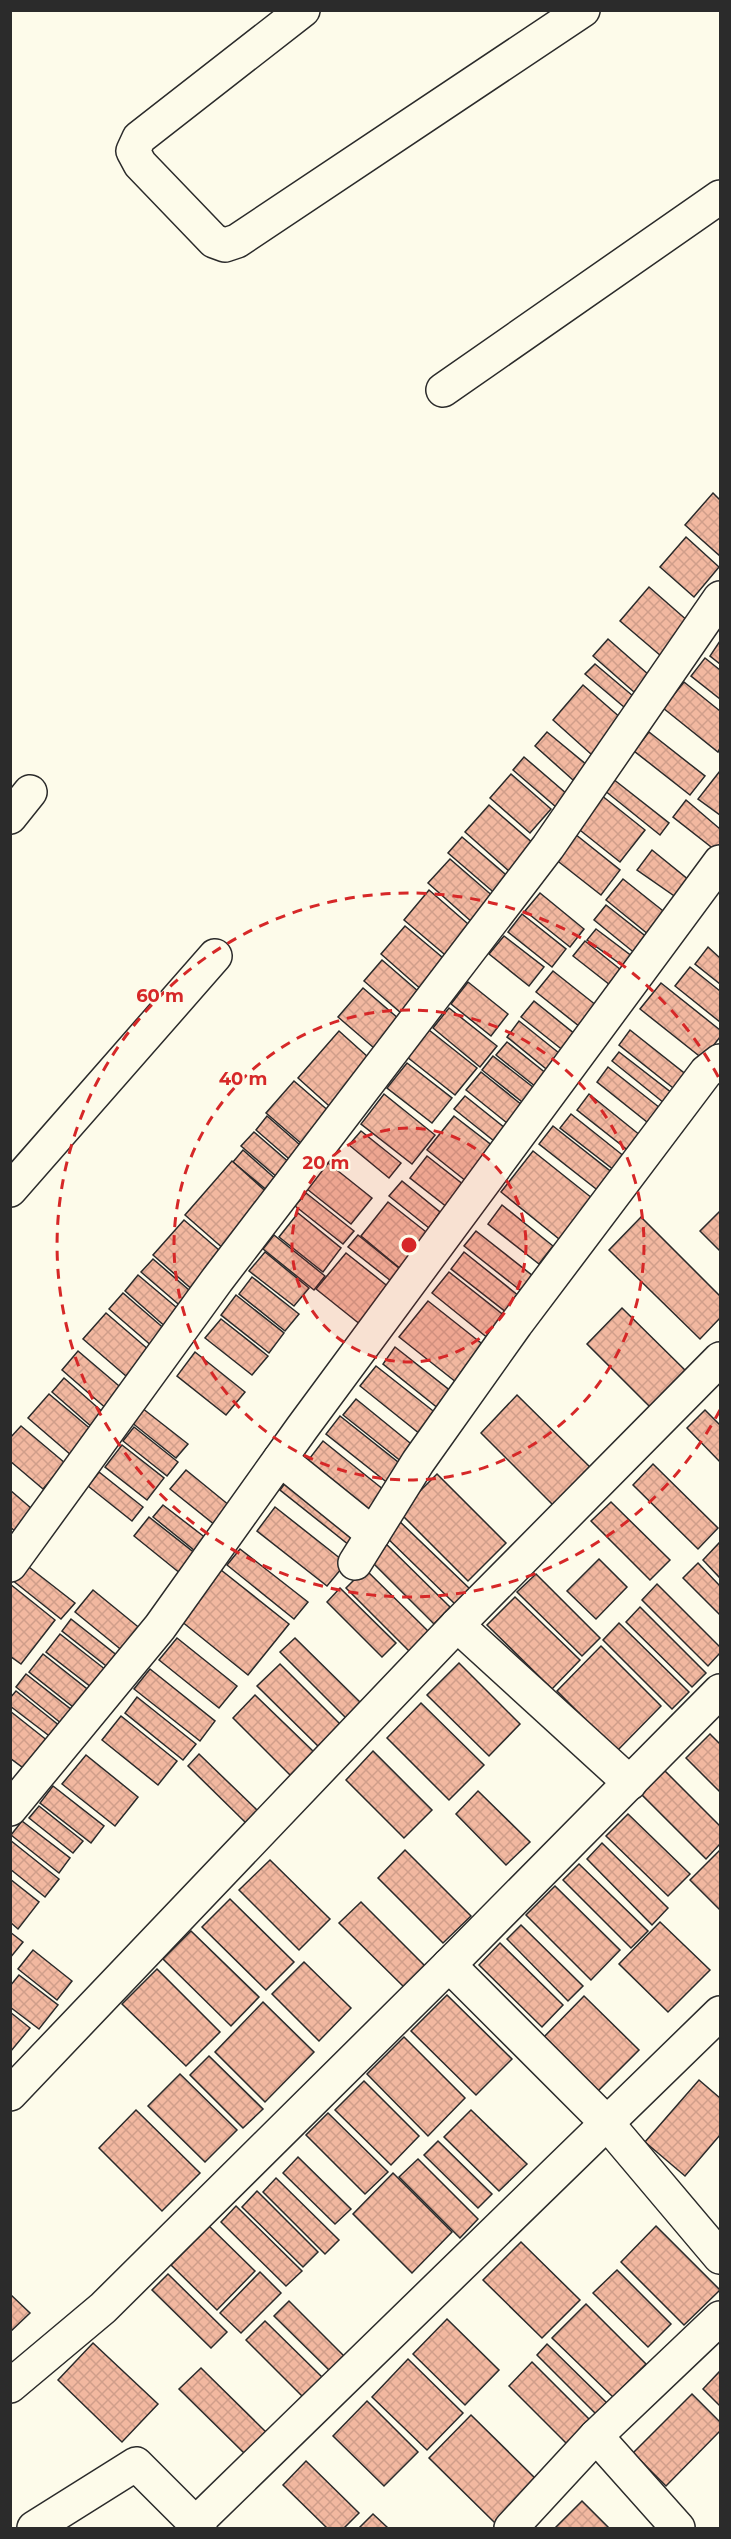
<svg xmlns="http://www.w3.org/2000/svg" width="731" height="2539" viewBox="0 0 731 2539" font-family="Montserrat,sans-serif">
<defs>
<pattern id="building-cross-hatch" width="8" height="8" patternUnits="userSpaceOnUse" patternTransform="scale(1.5)"><rect width="8" height="8" fill="#f2b8a0"/><path d="M0 0l8 8M0 8l8-8" fill="none" stroke="#d09e8a"/></pattern>
</defs>
<rect width="100%" height="100%" fill="#fdfbea"/>
<!-- building -->
<g fill="url(#building-cross-hatch)" stroke="#2b2b2b" stroke-width="1.5">
<polygon points="713,493 720,500 720,556 685,525"/>
<polygon points="686,537 719,567 694,597 660,567"/>
<polygon points="649,587 689,622 661,656 620,621"/>
<polygon points="608,639 649,675 634,692 593,656"/>
<polygon points="720,641 720,664 710,656"/>
<polygon points="705,658 720,670 720,699 691,676"/>
<polygon points="595,664 633,696 624,707 585,674"/>
<polygon points="684,682 720,711 720,748 718,752 663,708"/>
<polygon points="583,685 622,719 592,755 553,720"/>
<polygon points="547,732 587,765 573,780 535,746"/>
<polygon points="649,732 705,776 690,795 634,751"/>
<polygon points="524,757 567,794 556,807 513,770"/>
<polygon points="720,771 720,815 698,799"/>
<polygon points="511,774 551,809 530,833 490,798"/>
<polygon points="608,775 669,823 660,835 599,786"/>
<polygon points="601,795 645,830 620,862 576,827"/>
<polygon points="686,800 720,829 720,844 715,850 673,817"/>
<polygon points="489,805 534,844 510,872 465,832"/>
<polygon points="575,834 620,870 601,895 555,859"/>
<polygon points="462,837 512,880 498,896 448,853"/>
<polygon points="652,850 695,885 683,902 637,870"/>
<polygon points="450,859 495,898 473,923 428,883"/>
<polygon points="623,879 672,918 654,939 606,900"/>
<polygon points="429,890 475,930 450,959 404,920"/>
<polygon points="540,893 584,929 570,947 525,911"/>
<polygon points="606,905 653,942 642,959 594,920"/>
<polygon points="522,914 566,949 552,967 508,932"/>
<polygon points="405,926 448,962 423,991 381,954"/>
<polygon points="596,929 637,960 630,971 587,940"/>
<polygon points="504,936 544,967 529,986 489,954"/>
<polygon points="585,941 631,978 619,992 573,956"/>
<polygon points="708,947 720,958 720,984 695,964"/>
<polygon points="382,960 426,998 408,1019 364,981"/>
<polygon points="690,967 720,991 720,1022 675,986"/>
<polygon points="553,971 606,1013 589,1034 536,992"/>
<polygon points="468,982 508,1014 491,1036 451,1004"/>
<polygon points="661,983 720,1030 720,1037 703,1059 640,1009"/>
<polygon points="363,988 406,1025 381,1054 338,1017"/>
<polygon points="534,1001 581,1039 569,1055 521,1017"/>
<polygon points="449,1008 497,1046 480,1067 433,1028"/>
<polygon points="519,1021 569,1061 556,1077 507,1037"/>
<polygon points="429,1030 477,1068 455,1095 407,1057"/>
<polygon points="630,1030 693,1080 682,1095 619,1045"/>
<polygon points="339,1031 378,1066 337,1113 298,1078"/>
<polygon points="507,1042 552,1078 541,1091 496,1055"/>
<polygon points="619,1052 677,1097 669,1107 612,1061"/>
<polygon points="493,1056 538,1091 526,1105 482,1070"/>
<polygon points="407,1063 452,1098 432,1123 387,1088"/>
<polygon points="608,1067 669,1115 657,1130 597,1082"/>
<polygon points="481,1072 527,1109 512,1127 466,1090"/>
<polygon points="294,1081 338,1119 310,1151 266,1113"/>
<polygon points="384,1094 435,1135 412,1164 361,1124"/>
<polygon points="589,1094 651,1144 639,1159 577,1110"/>
<polygon points="465,1096 510,1132 499,1145 454,1109"/>
<polygon points="571,1114 625,1157 614,1170 560,1128"/>
<polygon points="267,1116 307,1151 295,1164 256,1130"/>
<polygon points="454,1116 498,1150 471,1185 427,1150"/>
<polygon points="553,1126 614,1174 600,1192 539,1144"/>
<polygon points="361,1131 401,1163 389,1178 349,1145"/>
<polygon points="254,1132 291,1164 278,1178 241,1146"/>
<polygon points="243,1150 278,1181 269,1192 233,1162"/>
<polygon points="533,1151 602,1206 569,1247 501,1192"/>
<polygon points="427,1156 469,1189 452,1211 410,1178"/>
<polygon points="232,1161 271,1196 225,1250 185,1215"/>
<polygon points="328,1163 372,1198 351,1224 307,1189"/>
<polygon points="402,1181 440,1212 429,1228 389,1196"/>
<polygon points="306,1193 354,1231 343,1244 295,1206"/>
<polygon points="388,1202 430,1235 402,1270 361,1236"/>
<polygon points="502,1205 553,1246 539,1264 488,1224"/>
<polygon points="720,1211 720,1251 700,1231"/>
<polygon points="298,1213 341,1248 323,1272 279,1237"/>
<polygon points="641,1217 720,1296 720,1318 700,1339 609,1250"/>
<polygon points="184,1220 226,1256 195,1292 153,1255"/>
<polygon points="476,1231 542,1283 530,1298 464,1246"/>
<polygon points="274,1235 325,1276 314,1290 263,1249"/>
<polygon points="358,1235 400,1269 391,1281 348,1247"/>
<polygon points="265,1252 309,1288 294,1306 249,1271"/>
<polygon points="464,1252 524,1300 511,1316 451,1269"/>
<polygon points="346,1253 390,1288 361,1325 316,1289"/>
<polygon points="153,1259 196,1296 184,1309 141,1272"/>
<polygon points="449,1272 506,1317 489,1339 432,1293"/>
<polygon points="138,1275 182,1312 168,1329 125,1291"/>
<polygon points="252,1277 299,1314 285,1331 239,1294"/>
<polygon points="123,1293 167,1331 153,1347 109,1309"/>
<polygon points="236,1295 284,1333 269,1353 221,1315"/>
<polygon points="428,1301 490,1350 461,1386 399,1337"/>
<polygon points="622,1308 689,1374 654,1411 587,1344"/>
<polygon points="106,1313 149,1350 126,1376 83,1339"/>
<polygon points="221,1319 268,1356 252,1375 205,1338"/>
<polygon points="395,1347 457,1396 444,1413 383,1364"/>
<polygon points="78,1351 125,1391 108,1410 62,1370"/>
<polygon points="195,1352 245,1392 226,1415 177,1376"/>
<polygon points="376,1366 437,1414 420,1434 360,1386"/>
<polygon points="64,1378 105,1414 93,1428 52,1392"/>
<polygon points="49,1394 93,1431 71,1455 28,1418"/>
<polygon points="517,1395 596,1473 559,1511 481,1433"/>
<polygon points="356,1399 415,1447 402,1462 343,1415"/>
<polygon points="142,1408 188,1444 176,1458 131,1422"/>
<polygon points="705,1410 720,1425 720,1462 687,1428"/>
<polygon points="340,1416 408,1470 394,1488 326,1434"/>
<polygon points="21,1426 65,1463 43,1489 10,1461 10,1438"/>
<polygon points="134,1427 178,1462 167,1476 123,1441"/>
<polygon points="323,1441 394,1498 374,1523 303,1467"/>
<polygon points="122,1445 164,1478 147,1500 105,1467"/>
<polygon points="653,1464 718,1528 698,1549 633,1485"/>
<polygon points="186,1470 235,1510 220,1529 170,1489"/>
<polygon points="99,1472 143,1507 132,1521 88,1486"/>
<polygon points="292,1474 366,1534 354,1549 280,1490"/>
<polygon points="437,1474 506,1543 468,1581 399,1512"/>
<polygon points="10,1490 39,1515 20,1535 10,1527"/>
<polygon points="611,1502 670,1560 650,1580 591,1521"/>
<polygon points="163,1505 211,1542 200,1555 153,1517"/>
<polygon points="275,1507 346,1563 327,1586 257,1531"/>
<polygon points="149,1517 201,1558 186,1578 134,1536"/>
<polygon points="395,1517 471,1590 456,1605 381,1532"/>
<polygon points="381,1539 450,1607 434,1624 365,1555"/>
<polygon points="720,1542 720,1578 703,1560"/>
<polygon points="240,1549 308,1602 294,1619 227,1565"/>
<polygon points="599,1559 627,1587 596,1619 567,1591"/>
<polygon points="698,1563 720,1586 720,1615 683,1578"/>
<polygon points="25,1564 75,1603 61,1619 12,1580"/>
<polygon points="365,1569 429,1632 410,1652 346,1588"/>
<polygon points="221,1570 289,1624 248,1675 181,1621"/>
<polygon points="536,1574 600,1638 582,1656 517,1592"/>
<polygon points="10,1584 55,1620 21,1664 10,1656"/>
<polygon points="657,1584 720,1647 720,1653 708,1666 642,1600"/>
<polygon points="340,1588 396,1643 382,1657 327,1602"/>
<polygon points="93,1590 142,1630 124,1652 75,1612"/>
<polygon points="515,1597 580,1660 552,1689 487,1625"/>
<polygon points="640,1607 706,1673 692,1687 626,1622"/>
<polygon points="71,1619 119,1657 110,1669 62,1631"/>
<polygon points="619,1623 689,1692 672,1709 603,1640"/>
<polygon points="60,1634 106,1670 91,1687 46,1652"/>
<polygon points="177,1638 237,1686 219,1708 159,1660"/>
<polygon points="295,1638 363,1705 348,1720 280,1652"/>
<polygon points="601,1646 661,1706 617,1751 557,1691"/>
<polygon points="43,1654 96,1696 82,1714 29,1672"/>
<polygon points="459,1663 520,1724 489,1756 427,1695"/>
<polygon points="280,1664 345,1729 323,1751 257,1686"/>
<polygon points="150,1669 215,1721 200,1741 134,1689"/>
<polygon points="26,1674 77,1714 67,1728 16,1687"/>
<polygon points="16,1691 65,1730 56,1741 10,1706 10,1698"/>
<polygon points="255,1695 314,1752 291,1776 233,1718"/>
<polygon points="137,1697 196,1744 183,1760 125,1713"/>
<polygon points="421,1703 484,1765 449,1800 387,1738"/>
<polygon points="10,1711 53,1745 30,1773 10,1758"/>
<polygon points="121,1716 177,1761 158,1785 102,1740"/>
<polygon points="710,1734 720,1744 720,1792 686,1758"/>
<polygon points="373,1751 432,1810 404,1838 346,1780"/>
<polygon points="199,1754 258,1811 246,1823 188,1766"/>
<polygon points="86,1755 138,1797 115,1826 62,1784"/>
<polygon points="664,1770 720,1826 720,1844 706,1859 640,1793"/>
<polygon points="53,1786 104,1826 91,1843 40,1803"/>
<polygon points="478,1791 530,1842 506,1865 456,1814"/>
<polygon points="39,1806 83,1841 73,1853 29,1818"/>
<polygon points="628,1814 690,1874 668,1896 606,1836"/>
<polygon points="22,1821 70,1858 59,1873 11,1835"/>
<polygon points="10,1840 59,1879 45,1897 10,1869"/>
<polygon points="602,1843 668,1908 652,1925 587,1859"/>
<polygon points="405,1850 471,1916 443,1943 378,1878"/>
<polygon points="720,1850 720,1910 690,1880"/>
<polygon points="270,1860 330,1919 299,1950 239,1890"/>
<polygon points="579,1864 648,1931 631,1948 563,1880"/>
<polygon points="10,1879 39,1902 18,1929 10,1922"/>
<polygon points="555,1886 620,1950 591,1980 526,1915"/>
<polygon points="230,1899 294,1962 266,1990 202,1927"/>
<polygon points="361,1902 428,1969 407,1990 339,1923"/>
<polygon points="660,1922 710,1970 668,2012 619,1964"/>
<polygon points="521,1925 583,1986 568,2001 507,1939"/>
<polygon points="191,1931 259,1997 231,2026 163,1959"/>
<polygon points="10,1932 23,1942 10,1958"/>
<polygon points="500,1943 563,2005 542,2027 479,1965"/>
<polygon points="33,1950 72,1981 57,2000 18,1969"/>
<polygon points="304,1962 351,2008 319,2041 272,1994"/>
<polygon points="157,1969 220,2032 186,2066 122,2004"/>
<polygon points="19,1975 58,2005 39,2029 10,2007 10,1986"/>
<polygon points="447,1995 512,2059 476,2095 411,2031"/>
<polygon points="584,1996 639,2050 595,2094 541,2040"/>
<polygon points="263,2002 314,2052 265,2102 215,2052"/>
<polygon points="10,2012 30,2028 11,2051 10,2050"/>
<polygon points="404,2037 465,2098 428,2136 367,2074"/>
<polygon points="209,2056 263,2109 243,2128 190,2075"/>
<polygon points="180,2074 237,2130 205,2162 148,2106"/>
<polygon points="699,2080 720,2098 720,2135 685,2176 645,2142"/>
<polygon points="364,2081 419,2136 391,2165 335,2110"/>
<polygon points="136,2110 200,2173 162,2211 99,2148"/>
<polygon points="471,2110 527,2164 499,2191 444,2137"/>
<polygon points="328,2113 388,2172 365,2194 306,2135"/>
<polygon points="438,2141 492,2194 478,2208 424,2155"/>
<polygon points="298,2157 351,2209 335,2224 283,2173"/>
<polygon points="418,2159 478,2219 460,2238 399,2177"/>
<polygon points="393,2173 452,2232 412,2273 353,2214"/>
<polygon points="276,2178 339,2240 325,2254 263,2192"/>
<polygon points="257,2191 318,2252 303,2267 242,2207"/>
<polygon points="236,2206 302,2271 286,2286 221,2222"/>
<polygon points="209,2226 255,2271 217,2310 171,2265"/>
<polygon points="656,2226 720,2290 684,2325 621,2262"/>
<polygon points="521,2242 580,2300 542,2338 483,2280"/>
<polygon points="617,2270 671,2324 648,2347 593,2293"/>
<polygon points="260,2272 281,2293 241,2333 220,2313"/>
<polygon points="168,2274 227,2332 211,2348 152,2290"/>
<polygon points="10,2294 30,2313 10,2332"/>
<polygon points="289,2301 346,2358 332,2373 274,2316"/>
<polygon points="586,2304 646,2364 613,2397 552,2338"/>
<polygon points="447,2319 499,2370 465,2405 413,2354"/>
<polygon points="265,2321 323,2378 303,2397 246,2340"/>
<polygon points="93,2343 158,2404 122,2442 58,2380"/>
<polygon points="547,2344 611,2407 600,2418 537,2355"/>
<polygon points="408,2359 463,2413 427,2450 372,2397"/>
<polygon points="532,2362 594,2424 571,2448 509,2386"/>
<polygon points="201,2368 266,2432 245,2454 179,2389"/>
<polygon points="720,2371 720,2406 703,2389"/>
<polygon points="692,2394 720,2422 720,2431 666,2486 633,2453"/>
<polygon points="367,2401 418,2452 384,2486 333,2436"/>
<polygon points="471,2415 537,2480 495,2523 429,2458"/>
<polygon points="306,2461 359,2513 344,2528 327,2528 283,2485"/>
<polygon points="582,2501 609,2528 555,2528"/>
<polygon points="373,2514 388,2528 359,2528"/>
</g>
<g fill="none" stroke-linecap="round" stroke-linejoin="round">
<defs>
<g id="street">
<polyline points="303,10 139,138 133,151 140,164 214,241 225,245 237,241 583,10"/>
<polyline points="443,390 720,197"/>
<polyline points="10,817 30,792"/>
<polyline points="10,1190 215,956"/>
<polyline points="280,1459 373,1534"/>
<polyline points="355,1563 418,1462 516,1324 706,1072 720,1061"/>
<polyline points="10,1565 217,1280 548,847 720,598"/>
<polyline points="457,1625 630,1783"/>
<polyline points="10,1809 160,1627 302,1428 720,862"/>
<polyline points="449,1965 606,2122 720,2257"/>
<polyline points="10,2094 457,1625 720,1359"/>
<polyline points="10,2386 103,2308 449,1965 720,1691"/>
<polyline points="196,2523 720,2013"/>
<polyline points="34,2528 136,2464 200,2528"/>
<polyline points="511,2528 596,2436"/>
<polyline points="678,2528 596,2436 720,2318"/>
</g>
</defs>
<!-- street casing -->
<use href="#street" stroke="#2b2b2b" stroke-width="36"/>
<!-- street -->
<use href="#street" stroke="#fdfbea" stroke-width="33"/>
</g>
<!-- distance rings -->
<circle cx="409" cy="1245" r="117" fill="#d62828" fill-opacity=".12"/>
<g fill="none" stroke="#d62828" stroke-width="3" stroke-dasharray="10 8">
<circle cx="409" cy="1245" r="117"/>
<circle cx="409" cy="1245" r="235"/>
<path d="M720 1410A352 352 0 1 1 720 1080"/>
</g>
<circle cx="409" cy="1245" r="9" fill="#d62828" stroke="#fdfbea" stroke-width="3"/>
<g font-size="18" text-anchor="middle" font-weight="bold" fill="#d62828" stroke="#fdfbea" stroke-width="4.5" stroke-linejoin="round" paint-order="stroke">
<text x="160" y="1002">60 m</text>
<text x="243" y="1085">40 m</text>
<text x="326" y="1169">20 m</text>
</g>
<!-- border -->
<rect width="731" height="2539" fill="none" stroke="#2b2b2b" stroke-width="24"/>
</svg>
